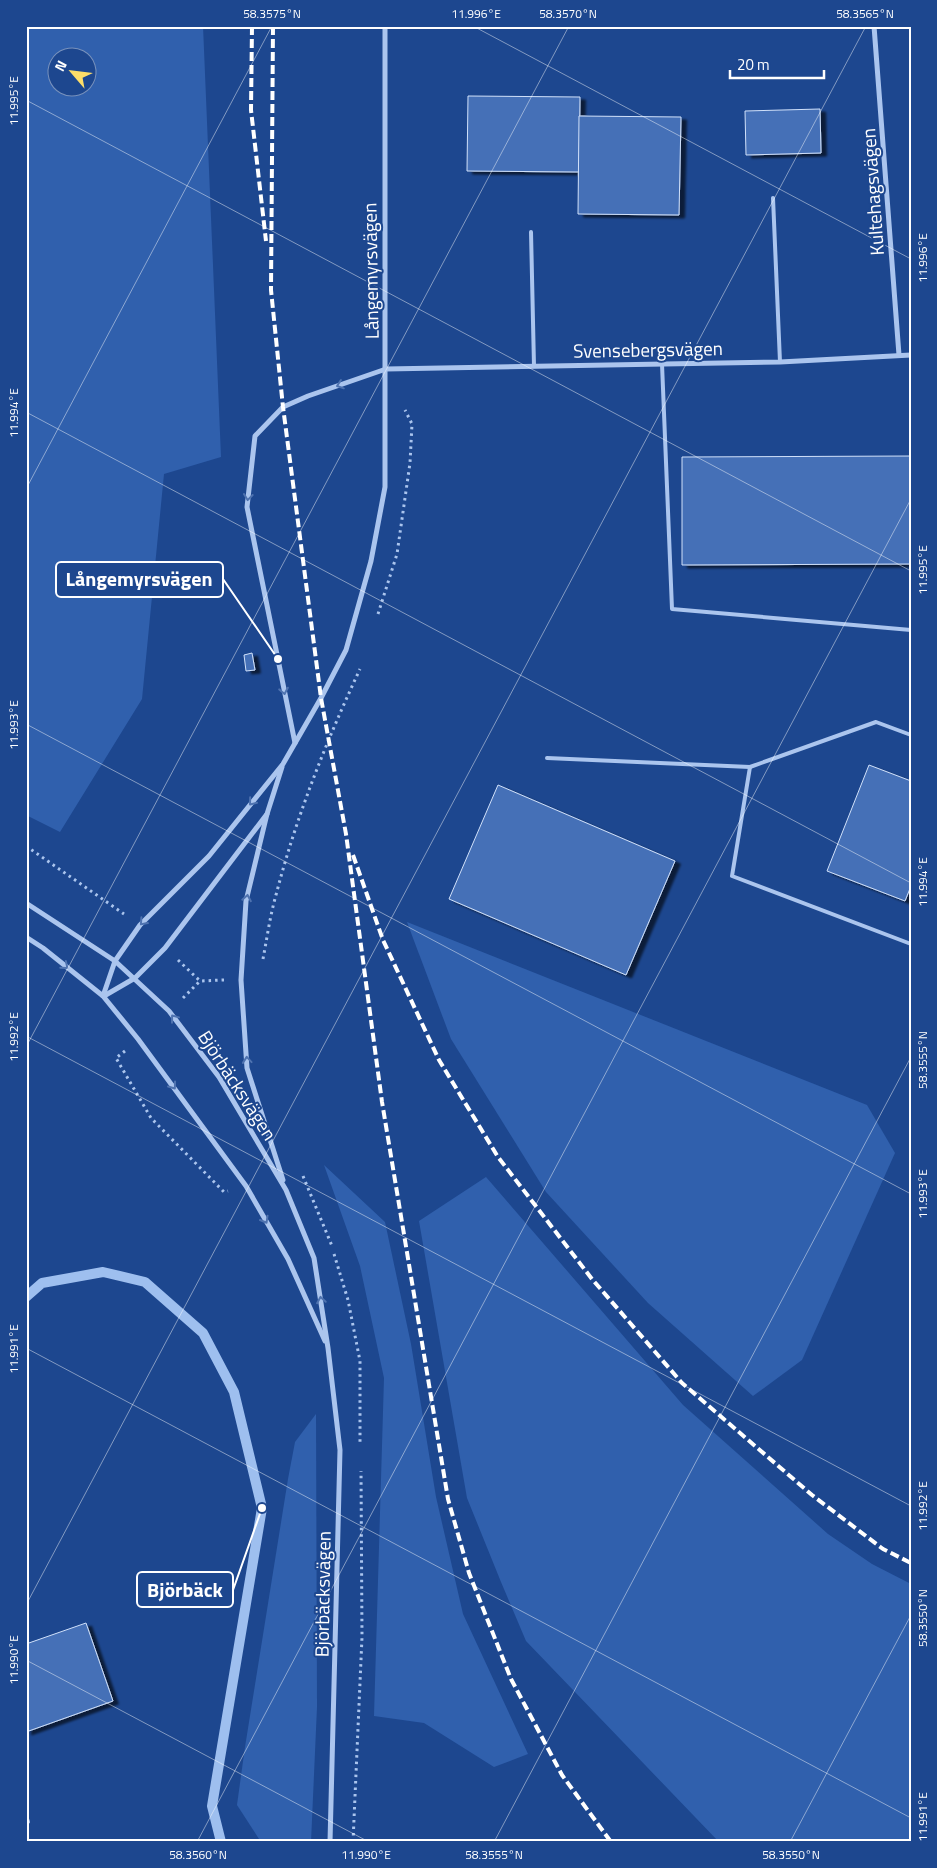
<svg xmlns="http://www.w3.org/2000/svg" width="937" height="1868" viewBox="0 0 937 1868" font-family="'Titillium Web',sans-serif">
<defs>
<filter id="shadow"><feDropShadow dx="5.5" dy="3" stdDeviation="1" flood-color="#0009"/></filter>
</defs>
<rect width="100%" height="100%" fill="#1d478f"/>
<!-- green -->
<g fill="#3060ad" fill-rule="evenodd">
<path d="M26,26H203L221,457L164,474L142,699L60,832L26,815ZM58,58H88V88H58Z"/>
<polygon points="407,922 867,1105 895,1153 802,1360 753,1396 648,1303 546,1192 451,1039"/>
<polygon points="324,1165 385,1222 411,1344 436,1497 463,1614 528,1754 494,1767 424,1723 374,1716 384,1378 360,1266"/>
<polygon points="486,1177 683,1405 828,1534 872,1564 911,1584 911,1842 719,1842 526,1641 501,1582 467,1498 419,1221"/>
<polygon points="316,1414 317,1707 311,1842 261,1842 237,1805 245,1747 288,1479 295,1442"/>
</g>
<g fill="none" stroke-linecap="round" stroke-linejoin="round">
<!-- stream -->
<polyline stroke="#9ebfef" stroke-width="10" points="26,1297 42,1283 103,1272 145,1282 203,1333 234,1392 262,1508 212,1806 221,1842"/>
</g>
<!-- building -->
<g fill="#4570b7" stroke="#d1e1fa" filter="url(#shadow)">
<polygon points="468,96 580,97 579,172 467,171"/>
<polygon points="820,109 821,153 746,155 745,111"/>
<polygon points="579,116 681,117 679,215 578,214"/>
<polygon points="911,456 911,564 682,565 682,457"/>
<polygon points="252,653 255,670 246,671 244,655"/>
<polygon points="869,765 911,781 911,886 905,901 827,871"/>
<polygon points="498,785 675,861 626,975 449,899"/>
<polygon points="86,1623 113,1701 26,1732 26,1644"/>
</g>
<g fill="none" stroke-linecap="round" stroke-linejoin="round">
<!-- path -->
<g stroke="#abc5ee" stroke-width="3" stroke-dasharray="2.5 4" stroke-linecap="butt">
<polyline points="378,614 397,554 410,463 412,424 405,410"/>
<polyline points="26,846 124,914"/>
<path d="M263,959C267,938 270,916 276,895C296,817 326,742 360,669"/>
<polyline points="178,960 200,981 224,980"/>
<polyline points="183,998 200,981"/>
<polyline points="125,1051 116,1058 151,1118 224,1192 228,1191"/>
<polyline points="303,1176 332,1246"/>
<polyline points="334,1254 348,1300 360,1361 360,1445"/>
<polyline points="353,1842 362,1637 361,1471"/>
</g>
<!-- lane -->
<g stroke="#abc5ee" stroke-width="4">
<polyline points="773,198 780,362"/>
<polyline points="531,232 534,366"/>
<polyline points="662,364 672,609 911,630"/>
<polyline points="547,758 750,767 876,722 911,735"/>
<polyline points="750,767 732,876 911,944"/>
<polyline points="26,1816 28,1822 26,1822"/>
</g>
<!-- street -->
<g stroke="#abc5ee" stroke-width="5">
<polyline points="874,26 899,355"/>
<polyline points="295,743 247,507 255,436 283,407 308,396 386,369 780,362 911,355"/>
<polyline points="267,814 246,901 241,980 247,1068 283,1180"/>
<polyline points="26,903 115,961 169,1011 219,1077 286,1190 314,1258 328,1348 340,1450 330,1842"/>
<polyline points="26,937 43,948 103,996 138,1039 246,1186 288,1259 325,1341"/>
<polyline points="103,996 115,961 140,925 209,856 283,764 321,698 346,650 371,561 385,487 385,26"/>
<polyline points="104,996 135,978 165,948 267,814 282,767"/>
</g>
<!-- rail -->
<g stroke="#fff" stroke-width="4" stroke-dasharray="9 4" stroke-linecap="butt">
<polyline points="252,26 251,110 266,241"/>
<polyline points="273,26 271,290 283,407 321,698 346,834 382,1102 448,1499 469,1573 511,1679 562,1775 611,1842"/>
<polyline points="353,855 383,940 439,1060 498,1157 592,1279 682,1383 812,1495 883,1549 911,1563"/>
</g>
</g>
<!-- one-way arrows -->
<defs><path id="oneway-chevron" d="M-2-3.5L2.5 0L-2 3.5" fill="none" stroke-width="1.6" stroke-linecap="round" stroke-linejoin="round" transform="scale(1.25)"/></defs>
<g stroke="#4f73b0">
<use href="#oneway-chevron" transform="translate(340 385) rotate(161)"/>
<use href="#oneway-chevron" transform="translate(248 497) rotate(97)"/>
<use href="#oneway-chevron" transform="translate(284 691) rotate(79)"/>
<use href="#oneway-chevron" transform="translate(252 802) rotate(129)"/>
<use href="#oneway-chevron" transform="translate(247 898) rotate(-80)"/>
<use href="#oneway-chevron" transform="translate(143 922) rotate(132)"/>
<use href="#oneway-chevron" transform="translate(65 966) rotate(39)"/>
<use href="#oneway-chevron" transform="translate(174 1018) rotate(-127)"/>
<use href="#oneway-chevron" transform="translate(247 1060) rotate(-95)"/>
<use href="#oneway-chevron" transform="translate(173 1086) rotate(54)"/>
<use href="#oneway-chevron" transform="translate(265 1220) rotate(60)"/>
<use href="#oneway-chevron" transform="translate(321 1300) rotate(-99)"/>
</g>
<!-- ticks -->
<path fill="none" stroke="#fff" stroke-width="1" stroke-opacity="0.45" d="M473,26L911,259M26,100L911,571M26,412L911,883M26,489L272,26M26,724L911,1194M26,1036L911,1506M26,1047L569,26M26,1348L911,1818M26,1605L866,26M26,1660L369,1842M197,1842L911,499M494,1842L911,1057M790,1842L911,1615"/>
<g text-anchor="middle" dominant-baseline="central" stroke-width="4" stroke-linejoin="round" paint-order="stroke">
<!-- street labels -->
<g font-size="19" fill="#fff" stroke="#1d478f">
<text transform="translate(872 192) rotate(-94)">Kultehagsvägen</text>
<text transform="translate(370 271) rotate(-91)">Långemyrsvägen</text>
<text transform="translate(648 349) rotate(-1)">Svensebergsvägen</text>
<text transform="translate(238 1085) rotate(57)">Björbäcksvägen</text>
<text transform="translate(322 1594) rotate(-89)">Björbäcksvägen</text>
</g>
</g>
<!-- callouts -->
<path fill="none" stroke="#fff" stroke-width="2" d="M278 659L223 579M262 1508L233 1590"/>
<g fill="#fff" stroke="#1d478f" stroke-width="2">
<circle cx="278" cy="659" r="5"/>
<circle cx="262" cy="1508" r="5"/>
</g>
<g fill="#1d478f" stroke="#fff" stroke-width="2">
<rect x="56" y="562" width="167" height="35" rx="5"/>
<rect x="137" y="1572" width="96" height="35" rx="5"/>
</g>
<g font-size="20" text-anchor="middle" font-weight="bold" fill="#fff">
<text x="139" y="586">Långemyrsvägen</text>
<text x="185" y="1597">Björbäck</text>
</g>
<!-- border -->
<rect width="937" height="1868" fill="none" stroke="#1d478f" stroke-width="55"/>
<!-- north arrow -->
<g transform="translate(72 72) rotate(298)"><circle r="24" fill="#1d478f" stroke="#7791bc"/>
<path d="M0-4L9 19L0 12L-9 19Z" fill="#fddd69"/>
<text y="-8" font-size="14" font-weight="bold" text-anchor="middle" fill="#ffffff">N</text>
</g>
<!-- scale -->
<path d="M730 70v8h94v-8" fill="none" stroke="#ffffff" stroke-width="2.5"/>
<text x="737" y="70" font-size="15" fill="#ffffff" stroke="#1d478f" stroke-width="4" paint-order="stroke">20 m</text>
<rect x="28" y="28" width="882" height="1812" fill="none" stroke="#fff" stroke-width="2"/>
<g font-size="12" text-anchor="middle" fill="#fff">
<text x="272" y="18">58.3575°N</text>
<text x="476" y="18">11.996°E</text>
<text x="568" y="18">58.3570°N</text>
<text x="865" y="18">58.3565°N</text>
<text transform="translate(14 101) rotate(-90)" y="4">11.995°E</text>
<text transform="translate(923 258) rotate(-90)" y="4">11.996°E</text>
<text transform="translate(14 413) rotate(-90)" y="4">11.994°E</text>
<text transform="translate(923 570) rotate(-90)" y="4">11.995°E</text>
<text transform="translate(14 725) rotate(-90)" y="4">11.993°E</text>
<text transform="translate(923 882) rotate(-90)" y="4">11.994°E</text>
<text transform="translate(14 1037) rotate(-90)" y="4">11.992°E</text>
<text transform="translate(923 1060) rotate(-90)" y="4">58.3555°N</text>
<text transform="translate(923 1194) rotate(-90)" y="4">11.993°E</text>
<text transform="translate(14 1349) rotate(-90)" y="4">11.991°E</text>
<text transform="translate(923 1506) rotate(-90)" y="4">11.992°E</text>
<text transform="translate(923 1618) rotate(-90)" y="4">58.3550°N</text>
<text transform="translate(14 1660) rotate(-90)" y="4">11.990°E</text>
<text transform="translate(923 1817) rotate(-90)" y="4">11.991°E</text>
<text x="198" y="1859">58.3560°N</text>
<text x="366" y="1859">11.990°E</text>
<text x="494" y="1859">58.3555°N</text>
<text x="791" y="1859">58.3550°N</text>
</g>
</svg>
